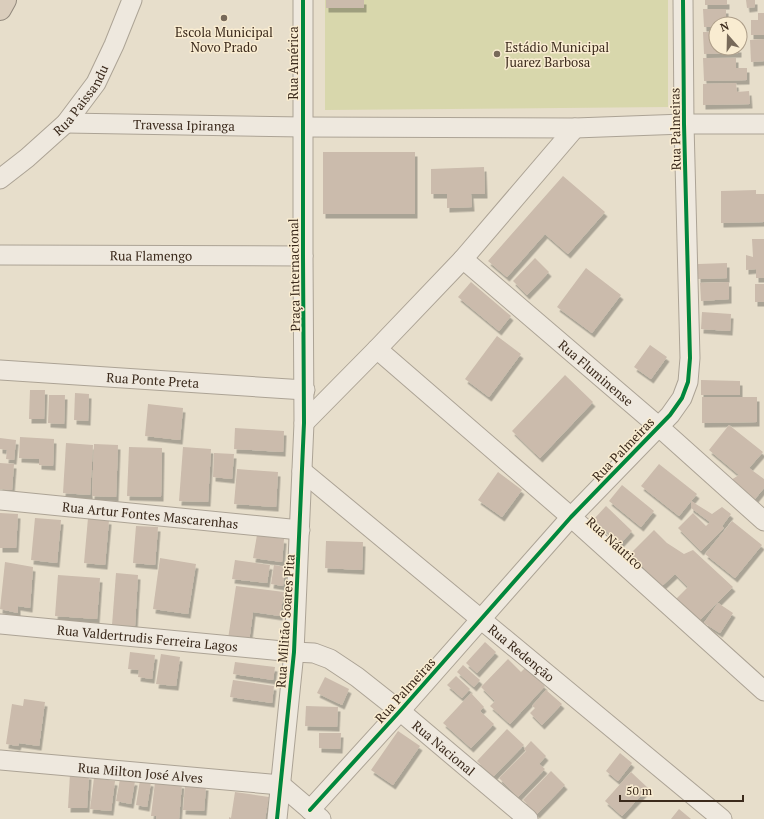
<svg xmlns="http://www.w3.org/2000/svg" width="764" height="819" viewBox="0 0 764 819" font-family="'PT Serif',serif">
<defs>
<filter id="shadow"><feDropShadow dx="2.5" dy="4.5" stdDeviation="0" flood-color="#0004"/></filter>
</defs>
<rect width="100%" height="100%" fill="#e7decb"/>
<!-- green -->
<polygon fill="#d8d7ac" points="325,0 668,0 668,107 325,110"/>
<!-- building -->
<g fill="#cbbbac" filter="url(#shadow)">
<rect x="326" y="0" width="38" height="8"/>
<rect x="705" y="0" width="22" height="5"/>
<polygon points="746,0 755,0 755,7 747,8"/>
<polygon points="703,9 726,9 726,24 716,24 716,27 704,27"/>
<polygon points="758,13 764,13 764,35 751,35 751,20 758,20"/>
<polygon points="703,32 716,32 716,48 739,48 739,53 704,54"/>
<polygon points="764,39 764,61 751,62 750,40"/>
<polygon points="703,58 736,58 736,68 747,68 747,80 704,81"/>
<polygon points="736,83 737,92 749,91 750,104 703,105 703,84"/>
<rect x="323" y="152" width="92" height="62"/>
<polygon points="484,167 485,194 471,194 472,207 447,208 447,194 431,194 431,169"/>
<polygon points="563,176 605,212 568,254 545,234 507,277 488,261"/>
<polygon points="756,190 756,194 764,194 764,222 721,223 721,191"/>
<polygon points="752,239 764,239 764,278 756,278 756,269 746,270 746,255 753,257"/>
<polygon points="535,258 549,272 527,295 513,281"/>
<polygon points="727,263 727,278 698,279 698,264"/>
<polygon points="586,268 621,295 592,333 557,307"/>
<polygon points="471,282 511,316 499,331 458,297"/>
<polygon points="729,282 729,299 701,301 700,283"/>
<rect x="755" y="284" width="9" height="18"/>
<polygon points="702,312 731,314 730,331 701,329"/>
<polygon points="497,336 521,354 489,397 465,379"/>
<polygon points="650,345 667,357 651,379 634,367"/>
<polygon points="565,375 593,402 540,458 512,431"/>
<polygon points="701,380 740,381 740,395 701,395"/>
<polygon points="30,390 45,390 44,419 29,419"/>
<polygon points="75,393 89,394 88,421 74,420"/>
<polygon points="49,395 65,395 64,424 48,423"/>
<polygon points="702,397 757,397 757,422 702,423"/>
<polygon points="148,404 183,408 180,440 145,436"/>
<polygon points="729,425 763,452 749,468 764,479 764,488 755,499 731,480 739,475 709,450"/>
<polygon points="235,428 284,431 283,452 234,449"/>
<polygon points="20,437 54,439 53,466 39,465 39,459 19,458"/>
<polygon points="0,438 16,440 14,460 6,459 7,450 0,449"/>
<polygon points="66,443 93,445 90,495 63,493"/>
<polygon points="94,444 118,445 116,497 92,496"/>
<polygon points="129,447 162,448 161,497 127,496"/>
<polygon points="183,447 211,449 208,502 179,501"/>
<polygon points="214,453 234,454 232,479 213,477"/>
<polygon points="0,463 14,464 12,490 0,489"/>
<polygon points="659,464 697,494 679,516 641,486"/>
<polygon points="237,469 278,472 276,507 234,504"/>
<polygon points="498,472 522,490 502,517 478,500"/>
<polygon points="622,485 654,511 641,527 609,501"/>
<polygon points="691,501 712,514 722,507 731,514 722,526 724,528 701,551 678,528 693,513 706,526 710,522 691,508"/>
<polygon points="606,506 632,531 620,544 594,519"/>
<polygon points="0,513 18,514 16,548 0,548"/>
<polygon points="35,518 61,520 57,563 31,560"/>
<polygon points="88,518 109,520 105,565 84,563"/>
<polygon points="732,521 762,545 735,578 705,554"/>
<polygon points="136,526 158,527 155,565 133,563"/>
<polygon points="654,530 667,543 684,554 693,550 733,587 695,625 672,603 688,587 675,574 662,586 630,554"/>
<polygon points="257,535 284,539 282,562 253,558"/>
<polygon points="326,541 363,542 362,570 325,568"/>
<polygon points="160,558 196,564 188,614 153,609"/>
<polygon points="235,560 270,565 267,583 232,579"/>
<polygon points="5,562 33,567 30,608 18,606 18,613 0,609"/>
<polygon points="274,565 285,567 283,586 271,584"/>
<polygon points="116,573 138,575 135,626 112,625"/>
<polygon points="58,575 100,578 97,619 55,616"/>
<polygon points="236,586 284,592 280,616 253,612 249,642 228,639"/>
<polygon points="718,603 733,613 720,633 704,623"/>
<polygon points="485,642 496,652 477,673 466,663"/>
<polygon points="130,652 155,655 152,679 138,677 139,670 128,669"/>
<polygon points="161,654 180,657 176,686 156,684"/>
<polygon points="508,659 521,672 525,668 545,686 510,724 490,706 495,701 481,687"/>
<polygon points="235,662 275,667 273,680 233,674"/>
<polygon points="463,665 480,680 474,687 457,672"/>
<polygon points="456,676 470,689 462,698 447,685"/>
<polygon points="325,677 349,689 342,705 317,693"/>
<polygon points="233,680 274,686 272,703 230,697"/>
<polygon points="546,690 562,704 542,725 530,713 535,708 532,706"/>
<polygon points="471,693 484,707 480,711 494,724 471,748 443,723"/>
<polygon points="24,699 45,702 39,746 19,743 18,746 6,744 12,704 23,706"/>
<polygon points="306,706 338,707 337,727 305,726"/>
<polygon points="507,729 524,745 493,777 477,761"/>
<polygon points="398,731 420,746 393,785 371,770"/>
<polygon points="319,733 341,733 340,749 319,748"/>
<polygon points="531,741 546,756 539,764 545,769 518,797 499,778 526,751 524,749"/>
<polygon points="620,753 632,763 618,781 606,771"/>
<polygon points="551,771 565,785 537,814 523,800"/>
<polygon points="631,772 648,788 622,816 605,801"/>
<polygon points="70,774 89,775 87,808 68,808"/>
<polygon points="94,778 115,781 111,811 90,809"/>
<polygon points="120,779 135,781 131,804 116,801"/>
<polygon points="140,780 151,782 147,807 136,805"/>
<polygon points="155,782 182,784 179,819 156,819 156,816 151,816"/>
<polygon points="185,785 206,786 204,811 183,810"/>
<polygon points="235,792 269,797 265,819 229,819 229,817 231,818"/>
<polygon points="679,809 691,819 671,819"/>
</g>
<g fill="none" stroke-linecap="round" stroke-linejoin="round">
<defs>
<g id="minor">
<path id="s1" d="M66,123L303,127L575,128L684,124H764"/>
<path id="s2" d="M0,179L27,158L66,123L96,83L114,45L132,0"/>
<path id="s3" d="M0,255L303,256"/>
<path id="s4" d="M463,259L658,426L764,521"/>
<polyline points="377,349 571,517 764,691"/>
<path id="s5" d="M0,370L305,390"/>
<polyline points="304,423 377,349 463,259 575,128"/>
<path id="s6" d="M302,471L722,819"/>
<path id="s7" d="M0,500L300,530"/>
<path id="s8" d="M0,624L294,652L314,653L330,659L357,677L400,711L528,819"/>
<path id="s9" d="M0,760L281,785L321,819"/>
<polyline points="310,810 400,711 571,517 670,415 682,398 688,382 690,358 684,124 683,0"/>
<polyline points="277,819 294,652 304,423 303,256 303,0"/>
</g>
<polyline id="highway" points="0,9 5,0"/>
</defs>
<!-- minor casing -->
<use href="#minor" stroke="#aca395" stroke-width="21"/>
<!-- highway casing -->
<use href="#highway" stroke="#91887c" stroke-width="24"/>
<!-- minor -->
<use href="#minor" stroke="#eee8de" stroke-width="19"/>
<!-- highway -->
<use href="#highway" stroke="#dacdbc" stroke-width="22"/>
<defs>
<g id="cycleway">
<polyline points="310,810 400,711 571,517 670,415 682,398 688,382 690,358 684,124 683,0"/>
<polyline points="277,819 294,652 304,423 303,256 303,0"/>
</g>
</defs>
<!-- cycleway casing -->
<use href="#cycleway" stroke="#f9ecd1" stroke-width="6"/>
<!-- cycleway -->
<use href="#cycleway" stroke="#00873e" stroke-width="4"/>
</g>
<!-- markers -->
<g fill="#776959" stroke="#f9ecd1" stroke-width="1.5">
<circle cx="224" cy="18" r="4"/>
<circle cx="497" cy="54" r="4"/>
</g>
<g text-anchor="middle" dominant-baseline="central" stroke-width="3" stroke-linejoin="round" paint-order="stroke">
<!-- poi labels -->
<g font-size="13" fill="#3b2a1c" stroke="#f9ecd1">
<text x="224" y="32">Escola Municipal<tspan x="224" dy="15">Novo Prado</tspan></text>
<text x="505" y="47" text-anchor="start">Estádio Municipal<tspan x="505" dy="15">Juarez Barbosa</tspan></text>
</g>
<!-- street labels -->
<g font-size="13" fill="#3b2a1c" stroke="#f9ecd1">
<text transform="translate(293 63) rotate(-90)">Rua América</text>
<text stroke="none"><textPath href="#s2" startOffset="114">Rua Paissandu</textPath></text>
<text stroke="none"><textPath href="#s1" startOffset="118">Travessa Ipiranga</textPath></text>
<text transform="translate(675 129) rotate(-91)">Rua Palmeiras</text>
<text stroke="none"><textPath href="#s3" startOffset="151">Rua Flamengo</textPath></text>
<text transform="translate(294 275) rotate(-91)">Praça Internacional</text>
<text stroke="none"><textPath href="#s4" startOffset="175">Rua Fluminense</textPath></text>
<text stroke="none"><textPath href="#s5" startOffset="153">Rua Ponte Preta</textPath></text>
<text transform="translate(623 449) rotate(-46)">Rua Palmeiras</text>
<text stroke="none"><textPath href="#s7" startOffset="151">Rua Artur Fontes Mascarenhas</textPath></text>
<text transform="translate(615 543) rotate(42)">Rua Náutico</text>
<text transform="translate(285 621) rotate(-86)">Rua Militão Soares Pita</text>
<text stroke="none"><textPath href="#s8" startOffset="148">Rua Valdertrudis Ferreira Lagos</textPath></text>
<text stroke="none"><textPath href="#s6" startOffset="285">Rua Redenção</textPath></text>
<text transform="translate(405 690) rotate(-48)">Rua Palmeiras</text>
<text stroke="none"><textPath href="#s8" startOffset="477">Rua Nacional</textPath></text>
<text stroke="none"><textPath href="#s9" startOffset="141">Rua Milton José Alves</textPath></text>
</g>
</g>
<!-- north arrow -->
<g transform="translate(728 36) rotate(340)"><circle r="19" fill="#f9ecd1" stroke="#ad9e89"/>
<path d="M0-3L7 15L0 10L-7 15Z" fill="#776959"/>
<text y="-6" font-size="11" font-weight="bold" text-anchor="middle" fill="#3b2a1c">N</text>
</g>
<!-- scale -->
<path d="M620 795v6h123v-6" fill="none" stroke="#3b2a1c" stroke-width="2"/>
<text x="626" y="795" font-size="12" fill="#3b2a1c" stroke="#f9ecd1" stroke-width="3" paint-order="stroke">50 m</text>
</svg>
